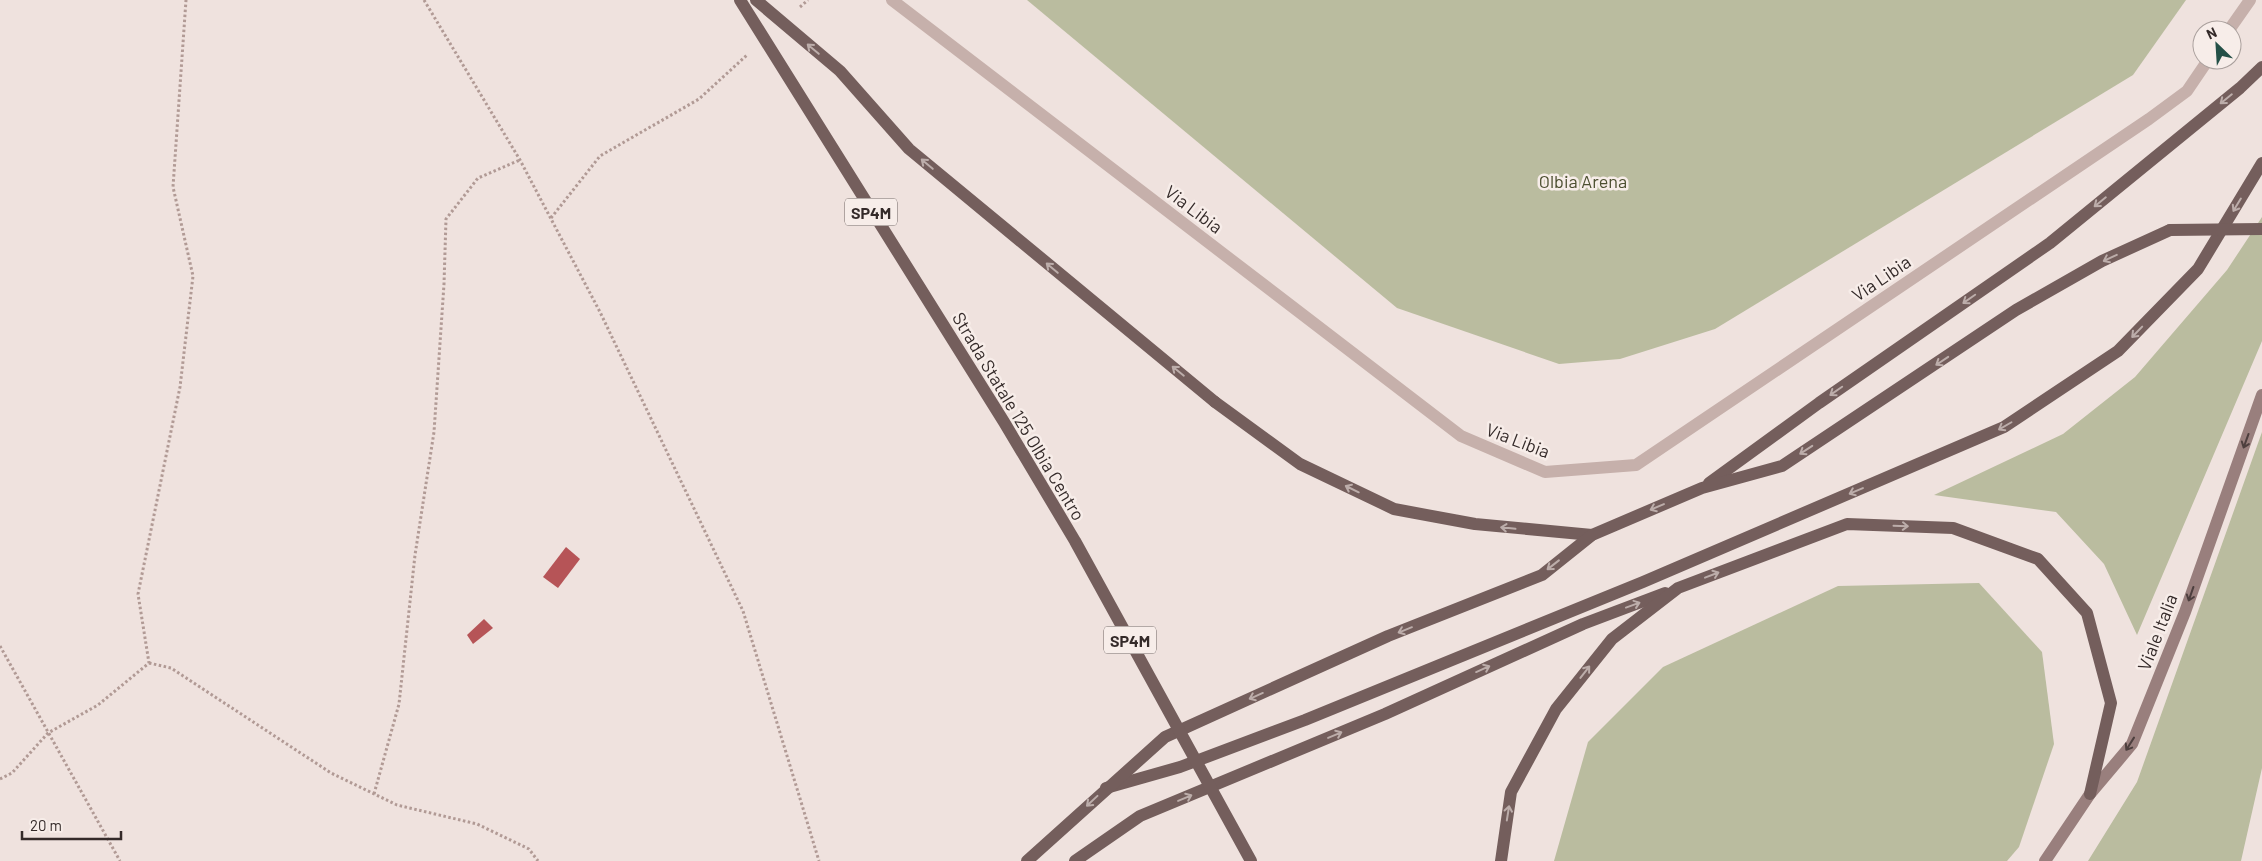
<svg xmlns="http://www.w3.org/2000/svg" width="2262" height="861" viewBox="0 0 2262 861" font-family="Barlow,sans-serif">
<rect width="100%" height="100%" fill="#efe2de"/>
<!-- green -->
<g fill="#babc9f">
<polygon points="1027,0 2186,0 2133,75 1715,329 1620,359 1559,364 1397,308"/>
<polygon points="2262,217 2262,341 2137,635 2104,564 2056,512 1934,495 2063,434 2135,377 2227,270"/>
<polygon points="2262,432 2262,768 2241,861 2088,861 2137,782"/>
<polygon points="1979,583 2042,652 2054,744 2019,847 2007,861 1554,861 1588,742 1663,667 1838,586"/>
</g>
<!-- building -->
<g fill="#b65457">
<polygon points="566,547 580,559 558,588 543,577"/>
<polygon points="484,619 493,628 473,644 467,635"/>
</g>
<g fill="none" stroke-linecap="round" stroke-linejoin="round">
<!-- path -->
<g stroke="#b19a95" stroke-width="3" stroke-dasharray="2.5 2.5" stroke-linecap="butt">
<polyline points="424,0 520,160 600,312 743,611 819,861"/>
<polyline points="800,7 808,0"/>
<polyline points="551,218 600,156 699,99 747,55"/>
<polyline points="0,646 120,861"/>
<polyline points="149,663 171,668 331,773 397,805 477,824 529,849 538,861"/>
<polyline points="0,779 12,773 48,733 98,705 149,663 138,594 180,387 193,276 173,187 186,0"/>
<polyline points="374,794 399,704 415,555 434,432 444,284 446,219 478,178 520,160"/>
</g>
<!-- minor -->
<g stroke="#c6b0ab" stroke-width="12">
<polyline points="892,0 1461,436 1545,472 1636,465 2149,119 2187,91 2208,60"/>
<polyline points="2229,30 2250,0"/>
</g>
<!-- secondary -->
<polyline stroke="#997f7d" stroke-width="12" points="2045,861 2090,794 2132,744 2185,612 2262,395"/>
<!-- primary -->
<g stroke="#745e5c" stroke-width="12">
<polyline points="1215,402 1300,464 1394,509 1475,524 1592,535"/>
<polyline points="1709,483 1819,403 2050,243 2240,88 2262,67"/>
<polyline points="1106,788 1180,767 1305,720 1643,582 2004,427 2118,351 2198,269 2262,163"/>
<polyline points="1027,861 1165,737 1388,636 1542,575 1592,535 1702,488 1782,466 2016,310 2102,261 2170,230"/>
<polyline points="1075,861 1140,816 1385,714 1583,624 1665,593"/>
<polyline points="1501,861 1511,792 1556,709 1612,639 1678,588 1847,524 1953,528 2038,559 2087,613 2111,703 2090,794"/>
</g>
<!-- primary-bridge -->
<g stroke="#745e5c" stroke-width="12">
<polyline points="740,0 1004,422 1075,541 1251,861"/>
<polyline points="756,0 840,71 909,149 1215,402"/>
<polyline points="2170,230 2262,229"/>
</g>
</g>
<!-- one-way arrows -->
<defs><path id="oneway-shaft" d="M-6 0H5M1.5-3L5.5 0L1.5 3" fill="none" stroke-width="1.6" stroke-linecap="round" stroke-linejoin="round" transform="scale(1.25)"/></defs>
<g stroke="#bcadaa">
<use href="#oneway-shaft" transform="translate(813 49) rotate(-140)"/>
<use href="#oneway-shaft" transform="translate(2226 99) rotate(141)"/>
<use href="#oneway-shaft" transform="translate(927 164) rotate(-140)"/>
<use href="#oneway-shaft" transform="translate(2100 202) rotate(141)"/>
<use href="#oneway-shaft" transform="translate(2237 205) rotate(121)"/>
<use href="#oneway-shaft" transform="translate(2110 258) rotate(155)"/>
<use href="#oneway-shaft" transform="translate(1052 268) rotate(-140)"/>
<use href="#oneway-shaft" transform="translate(1969 299) rotate(145)"/>
<use href="#oneway-shaft" transform="translate(2137 332) rotate(134)"/>
<use href="#oneway-shaft" transform="translate(1942 361) rotate(146)"/>
<use href="#oneway-shaft" transform="translate(1178 371) rotate(-141)"/>
<use href="#oneway-shaft" transform="translate(1836 391) rotate(145)"/>
<use href="#oneway-shaft" transform="translate(2005 426) rotate(150)"/>
<use href="#oneway-shaft" transform="translate(1806 450) rotate(147)"/>
<use href="#oneway-shaft" transform="translate(1352 489) rotate(-154)"/>
<use href="#oneway-shaft" transform="translate(1856 491) rotate(157)"/>
<use href="#oneway-shaft" transform="translate(1657 507) rotate(157)"/>
<use href="#oneway-shaft" transform="translate(1901 526) rotate(2)"/>
<use href="#oneway-shaft" transform="translate(1508 528) rotate(-174)"/>
<use href="#oneway-shaft" transform="translate(1553 565) rotate(142)"/>
<use href="#oneway-shaft" transform="translate(1712 575) rotate(-21)"/>
<use href="#oneway-shaft" transform="translate(1633 605) rotate(-20)"/>
<use href="#oneway-shaft" transform="translate(1405 630) rotate(158)"/>
<use href="#oneway-shaft" transform="translate(1483 669) rotate(-24)"/>
<use href="#oneway-shaft" transform="translate(1585 672) rotate(-52)"/>
<use href="#oneway-shaft" transform="translate(1256 696) rotate(156)"/>
<use href="#oneway-shaft" transform="translate(1335 735) rotate(-23)"/>
<use href="#oneway-shaft" transform="translate(1185 798) rotate(-23)"/>
<use href="#oneway-shaft" transform="translate(1092 801) rotate(137)"/>
<use href="#oneway-shaft" transform="translate(1508 813) rotate(-81)"/>
</g>
<g stroke="#4d3f3e">
<use href="#oneway-shaft" transform="translate(2246 441) rotate(110)"/>
<use href="#oneway-shaft" transform="translate(2191 594) rotate(109)"/>
<use href="#oneway-shaft" transform="translate(2130 744) rotate(122)"/>
</g>
<g text-anchor="middle" dominant-baseline="central" stroke-width="5" stroke-linejoin="round" paint-order="stroke">
<!-- shield labels -->
<g fill="#f7ede9" stroke="#6e6463" stroke-width="1">
<rect x="845" y="198.5" width="52" height="27" rx="4"/>
<rect x="1104" y="626.5" width="52" height="27" rx="4"/>
</g>
<g font-size="16" font-weight="bold" fill="#342a29">
<text x="871" y="212">SP4M</text>
<text x="1130" y="640">SP4M</text>
</g>
<!-- park labels -->
<g font-size="18" fill="#4c4f30" stroke="#f7ede9">
<text x="1583" y="181">Olbia Arena</text>
</g>
<!-- street labels -->
<g font-size="18" fill="#342a29" stroke="#f7ede9">
<text transform="translate(1194 209) rotate(37)">Via Libia</text>
<text transform="translate(1881 278) rotate(-34)">Via Libia</text>
<text transform="translate(1019 416) rotate(59)">Strada Statale 125 Olbia Centro</text>
<text transform="translate(1518 440) rotate(21)">Via Libia</text>
<text transform="translate(2157 632) rotate(-69)">Viale Italia</text>
</g>
</g>
<!-- north arrow -->
<g transform="translate(2217 45) rotate(335)"><circle r="24" fill="#f7ede9" stroke="#a99f9c"/>
<path d="M0-4L9 19L0 12L-9 19Z" fill="#245047"/>
<text y="-8" font-size="14" font-weight="bold" text-anchor="middle" fill="#342a29">N</text>
</g>
<!-- scale -->
<path d="M22 831v8h99v-8" fill="none" stroke="#342a29" stroke-width="2.5"/>
<text x="30" y="831" font-size="15" fill="#342a29" stroke="#f7ede9" stroke-width="4" paint-order="stroke">20 m</text>
</svg>
